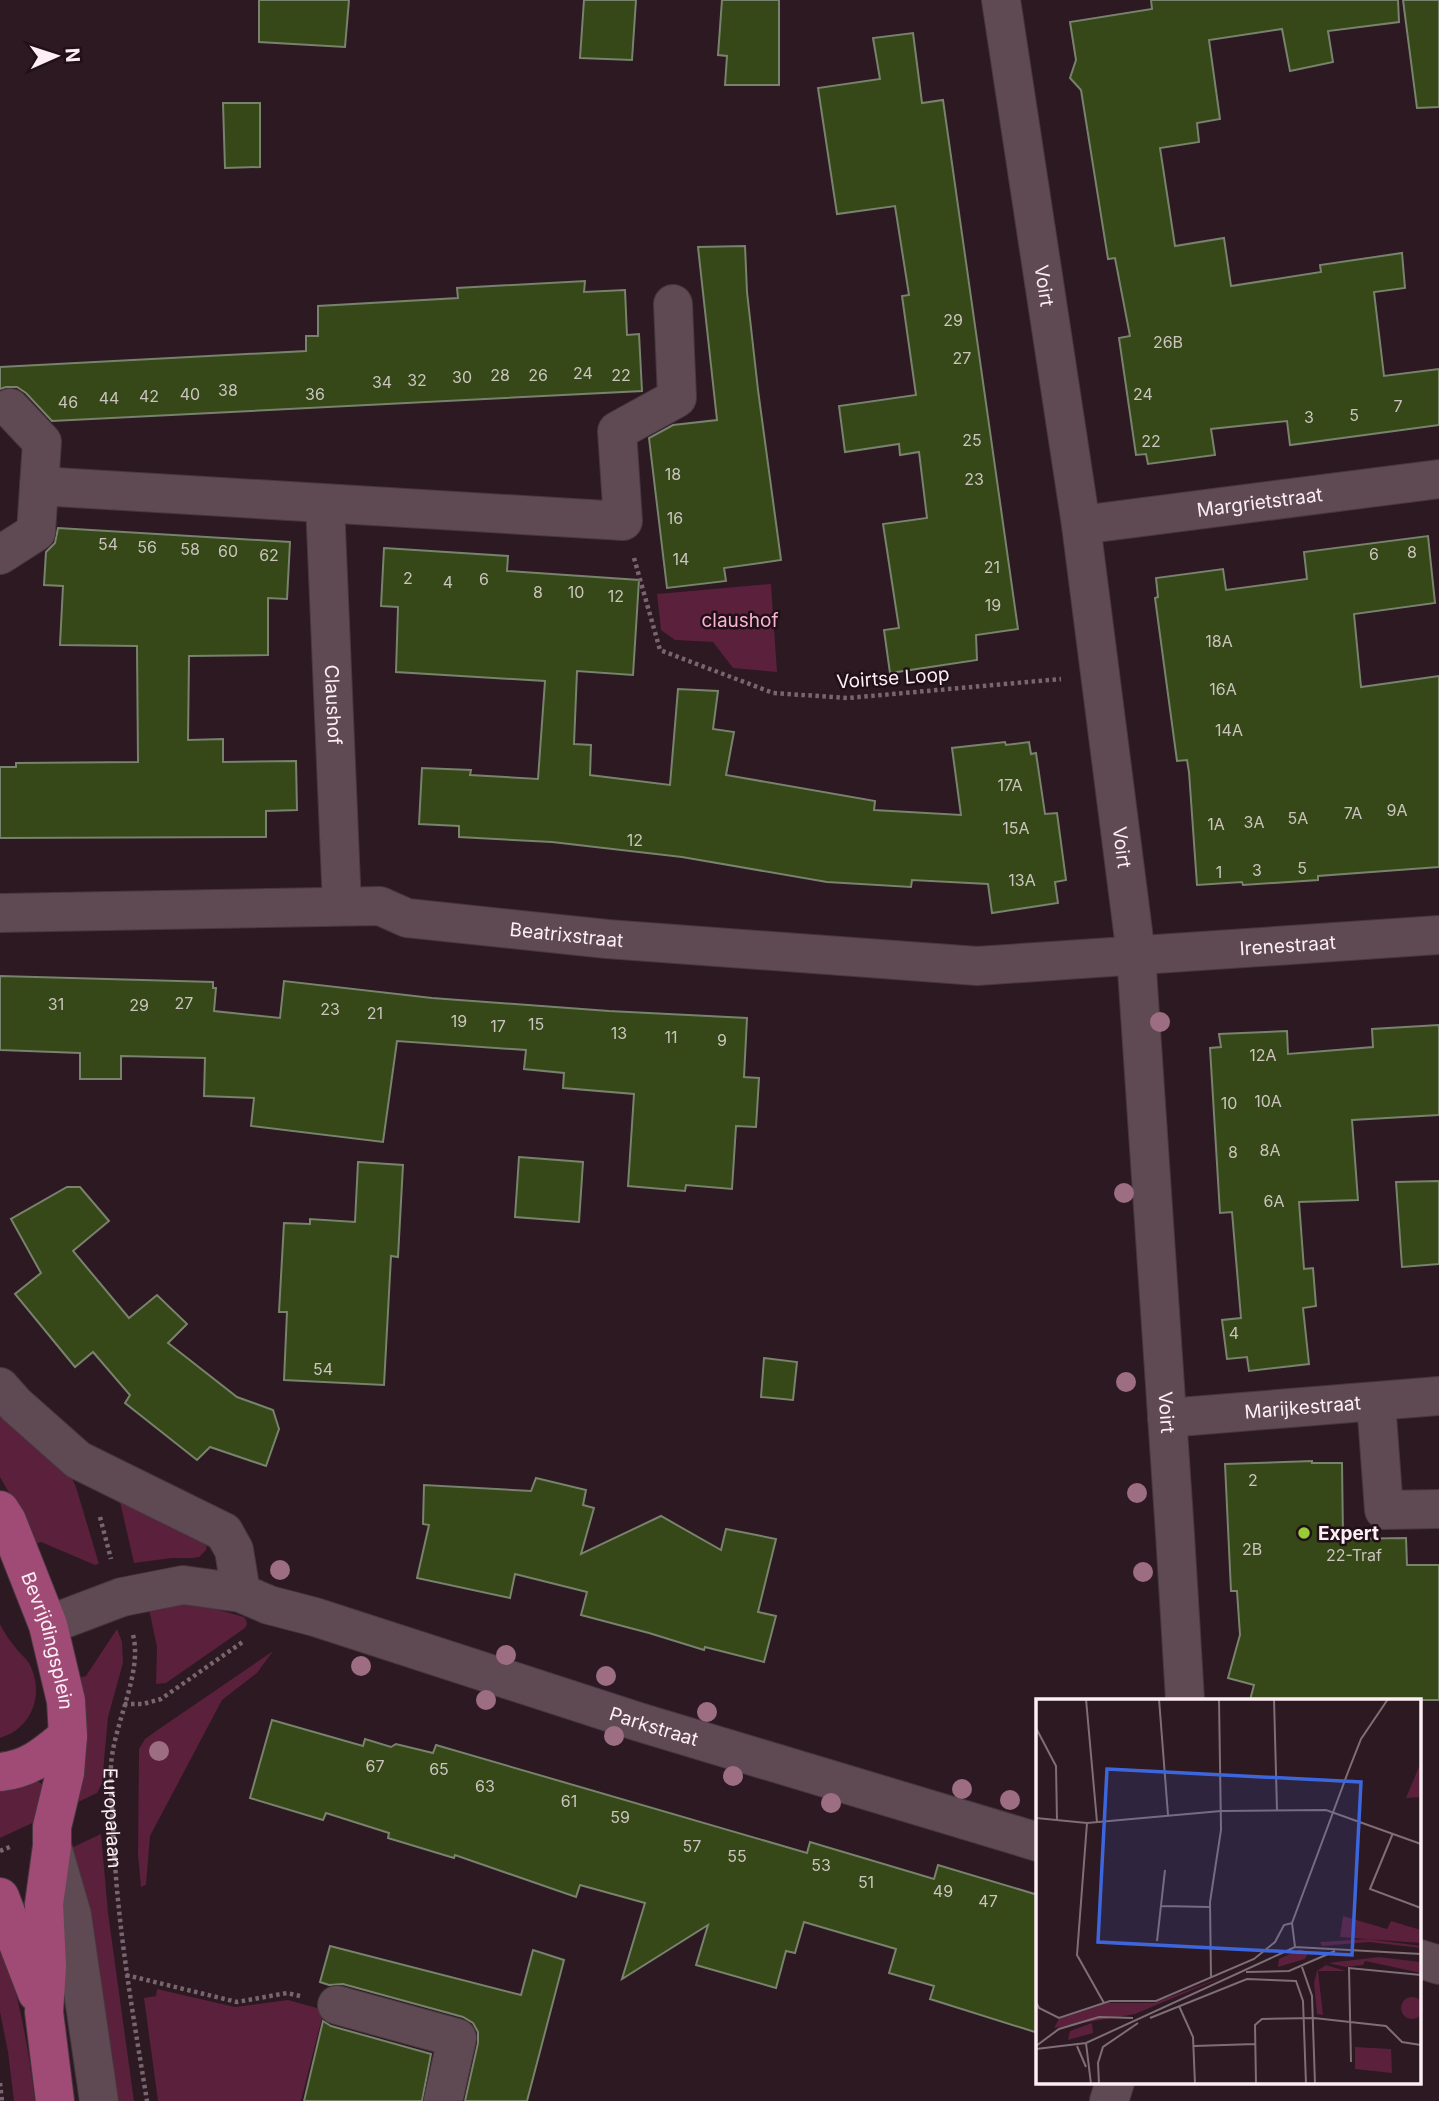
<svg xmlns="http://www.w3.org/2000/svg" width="1439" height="2101" viewBox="0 0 1439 2101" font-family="Inter,sans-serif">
<rect width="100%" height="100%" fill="#2c1921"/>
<!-- green -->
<g fill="#5a203c">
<polygon points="771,584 777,672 733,668 713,642 675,640 661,630 657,594"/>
<polygon points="0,1408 69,1472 76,1487 99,1564 95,1565 41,1542 33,1545 11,1496 0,1477"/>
<polygon points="118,1493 207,1543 206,1550 199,1557 193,1558 172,1558 134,1563"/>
<path d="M186,1604L212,1608L244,1617C247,1621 248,1624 245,1628L166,1683L156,1684L157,1647L149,1609Z"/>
<path d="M0,1624C4,1632 9,1640 15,1647C19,1653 25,1657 29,1663C45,1693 33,1728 0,1738Z"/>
<polygon points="117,1629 122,1642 123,1663 108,1717 102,1783 97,1793 76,1803 77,1678 86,1676"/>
<polygon points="273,1651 257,1673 222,1700 150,1836 146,1885 141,1887 138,1855 139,1749 145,1739 159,1729"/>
<polygon points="35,1779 49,1789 41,1819 0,1838 0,1790"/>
<polygon points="101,1834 108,1913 134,2101 111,2101 69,1849"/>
<path d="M0,1940C19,1994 28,2045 35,2101H14L8,2052L0,2012Z"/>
<polygon points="157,1989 235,2007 288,2000 324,2010 301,2101 158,2101 144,1998 156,1996"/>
</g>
<!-- building -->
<g fill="#364718" stroke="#78826d" stroke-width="2">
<polygon points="259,0 349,0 345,47 259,42"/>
<polygon points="584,0 636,0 632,60 580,58"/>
<polygon points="722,0 779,0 779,85 725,85 727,56 718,55"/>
<polygon points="1151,0 1398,0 1399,22 1328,31 1333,62 1290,71 1282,29 1209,40 1220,119 1197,123 1199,142 1160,148 1175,246 1224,238 1231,286 1321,272 1320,265 1402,253 1405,288 1374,292 1384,376 1439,369 1439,425 1290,445 1287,421 1211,429 1215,455 1148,464 1146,454 1136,455 1119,338 1130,336 1115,258 1108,259 1081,90 1070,78 1076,60 1070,22 1152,9"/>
<polygon points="1403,0 1439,0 1439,107 1417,108"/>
<polygon points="913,33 922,103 943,100 1018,629 976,635 977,660 890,673 884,630 899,628 883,524 927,518 919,452 900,455 899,444 845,452 839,406 916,395 902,296 909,295 895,206 837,214 818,88 880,79 873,38"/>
<polygon points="223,103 260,103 260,167 225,168"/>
<polygon points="745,246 747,292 758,390 781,560 724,568 726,581 667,588 649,438 673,425 717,420 698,247"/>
<polygon points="585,281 584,292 625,290 627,335 639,334 642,391 52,421 26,393 17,387 6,387 0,389 0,367 306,351 306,336 318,336 318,306 458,298 457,288"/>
<polygon points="58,528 290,542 287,599 268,598 268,655 189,656 188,740 223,739 223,762 296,761 297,810 266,811 266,837 0,838 0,767 16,767 16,763 138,762 137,646 60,645 63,586 44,585 46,552 55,543"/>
<polygon points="1428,536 1435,603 1354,614 1361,687 1439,676 1439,867 1318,876 1318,880 1243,885 1242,882 1197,885 1189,772 1187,760 1177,761 1155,598 1158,597 1156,578 1223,569 1226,590 1307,579 1304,552"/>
<polygon points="384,548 508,556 507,571 639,580 633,675 577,671 574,744 591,745 590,775 670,785 678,689 718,691 713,729 734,732 726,775 875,801 874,810 961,815 952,748 1005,742 1006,745 1029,742 1031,754 1036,753 1045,814 1057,813 1066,880 1055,882 1058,903 992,913 988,884 912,880 911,887 827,882 682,857 552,842 459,837 459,826 419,824 422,768 471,770 470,775 538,779 545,681 396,672 398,607 381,606"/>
<polygon points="0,976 213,982 213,988 216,988 214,1011 280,1018 284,981 432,998 609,1011 747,1018 744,1077 759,1078 756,1127 736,1126 732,1189 686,1185 685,1191 628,1186 634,1094 563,1088 564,1073 524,1069 526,1050 397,1041 383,1142 251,1126 254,1098 204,1096 205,1058 121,1056 121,1079 80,1079 80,1053 0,1050"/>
<polygon points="1439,1025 1439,1115 1352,1120 1358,1200 1299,1202 1304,1269 1313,1268 1316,1306 1303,1308 1309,1364 1249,1371 1247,1357 1227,1359 1222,1320 1241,1318 1232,1212 1220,1213 1210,1048 1221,1047 1219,1034 1287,1031 1288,1054 1373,1047 1372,1029"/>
<polygon points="519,1157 583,1162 579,1222 515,1217"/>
<polygon points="358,1162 403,1165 398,1257 391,1256 384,1385 284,1380 287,1312 279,1312 284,1223 310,1224 310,1219 355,1222"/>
<polygon points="1439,1181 1439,1264 1402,1267 1396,1182"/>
<polygon points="67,1187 80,1187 109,1221 73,1251 129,1318 157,1295 187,1324 168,1343 237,1397 273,1410 279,1429 266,1466 210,1447 197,1460 125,1403 130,1395 93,1352 75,1367 15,1294 41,1273 11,1219"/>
<polygon points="764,1358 797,1362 793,1400 761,1397"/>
<polygon points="1312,1461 1312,1463 1342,1463 1343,1539 1406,1538 1407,1565 1439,1565 1439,1700 1250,1700 1254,1685 1228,1678 1240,1635 1237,1591 1231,1591 1225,1464"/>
<polygon points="536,1478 586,1490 583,1505 594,1508 581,1554 661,1516 721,1550 726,1529 776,1539 758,1612 776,1616 764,1662 705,1647 704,1650 649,1633 581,1615 587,1592 515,1574 510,1598 417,1578 429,1525 423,1524 424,1485 531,1491"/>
<polygon points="272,1720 363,1746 365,1739 391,1747 396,1744 433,1753 436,1745 807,1853 810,1842 934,1879 938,1865 1038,1895 1038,2033 930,1999 934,1986 889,1973 896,1949 804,1922 795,1953 786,1951 776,1988 696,1965 708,1925 622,1979 645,1903 580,1885 576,1897 455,1855 454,1858 388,1838 389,1833 326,1813 323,1820 250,1798"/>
<polygon points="330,1946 521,1995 533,1950 564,1960 527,2101 465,2101 478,2043 478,2032 473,2023 463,2017 343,1984 329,1985 320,1982"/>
<polygon points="323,2021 331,2026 431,2054 422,2101 304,2101"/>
</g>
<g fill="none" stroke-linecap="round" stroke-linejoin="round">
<defs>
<g id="minor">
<path id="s2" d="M1001,0L1081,525L1136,955L1175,1534L1185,1700"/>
<polyline points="39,486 623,521 617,431 677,398 673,304"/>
<path id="s3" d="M325,504L342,906"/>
<path id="s4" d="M1081,525L1439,479"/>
<polyline points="0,555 36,532 42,442 10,408"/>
<path id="s5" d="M0,913L380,906L407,918L607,939L977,966L1439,935"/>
<polyline points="0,1387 16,1405 78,1460 224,1532 234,1550 241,1593"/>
<polyline points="1376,1402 1384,1510 1439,1509"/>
<path id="s6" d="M1167,1418L1439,1396"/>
<path id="s7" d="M48,1625L122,1597L183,1585L241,1593L269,1605L315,1617L639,1722L1038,1842"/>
<polyline points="52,1846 72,1915 99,2101"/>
<polyline points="1420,1959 1439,1965"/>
<polyline points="337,2005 457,2038 443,2101"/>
<polyline points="1109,2101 1115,2082"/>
</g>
<g id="major">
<path id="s8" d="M0,1510L7,1521L48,1625L66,1701L68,1736L65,1773L52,1827V1846L44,1904L47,1966L44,2012L55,2101"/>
<path d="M0,1772C30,1769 45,1755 68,1736"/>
<polyline points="0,1897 37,1993"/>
</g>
</defs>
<!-- minor casing -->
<use href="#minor" stroke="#47373e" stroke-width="40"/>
<!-- major casing -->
<use href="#major" stroke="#47373e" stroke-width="40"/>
<!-- path -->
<g stroke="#78666e" stroke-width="4.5" stroke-dasharray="3.5 3.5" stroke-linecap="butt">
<polyline points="634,558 660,650 773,693 848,698 1061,679"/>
<polyline points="100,1517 111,1559"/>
<path id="s1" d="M133,1635C143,1673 113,1725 111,1766C110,1785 112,1805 113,1825C116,1918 132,2009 147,2101"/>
<polyline points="124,1704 143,1704 161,1699 244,1641"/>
<polyline points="0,1851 12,1846"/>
<polyline points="126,1975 237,2002 287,1993 300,1996"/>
<polyline points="0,2083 2,2101"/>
</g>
<!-- minor -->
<use href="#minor" stroke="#5f4952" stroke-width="38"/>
<!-- major -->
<use href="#major" stroke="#a04b75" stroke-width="38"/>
</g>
<!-- trees -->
<g fill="#9d6d81">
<circle cx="1160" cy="1022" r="10"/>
<circle cx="1124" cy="1193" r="10"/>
<circle cx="1126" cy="1382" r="10"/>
<circle cx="1137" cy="1493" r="10"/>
<circle cx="280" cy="1570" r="10"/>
<circle cx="1143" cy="1572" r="10"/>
<circle cx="506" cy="1655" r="10"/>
<circle cx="361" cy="1666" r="10"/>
<circle cx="606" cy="1676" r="10"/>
<circle cx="486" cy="1700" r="10"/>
<circle cx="707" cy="1712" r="10"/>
<circle cx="614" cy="1736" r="10"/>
<circle cx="159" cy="1751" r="10"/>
<circle cx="733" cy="1776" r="10"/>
<circle cx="962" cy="1789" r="10"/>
<circle cx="1010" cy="1800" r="10"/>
<circle cx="831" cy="1803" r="10"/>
</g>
<!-- markers -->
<circle fill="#98cb36" stroke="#221018" stroke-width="2.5" cx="1304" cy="1533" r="7"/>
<g text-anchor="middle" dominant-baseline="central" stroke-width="5" stroke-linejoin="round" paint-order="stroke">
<!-- number labels -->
<g font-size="16" fill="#cac4bd">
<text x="953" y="320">29</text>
<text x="1168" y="342">26B</text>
<text x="962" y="358">27</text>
<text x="583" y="373">24</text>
<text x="500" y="375">28</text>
<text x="538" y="375">26</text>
<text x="621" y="375">22</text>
<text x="462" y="377">30</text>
<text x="417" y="380">32</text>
<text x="382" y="382">34</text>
<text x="228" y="390">38</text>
<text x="190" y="394">40</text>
<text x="315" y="394">36</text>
<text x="1143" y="394">24</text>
<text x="149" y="396">42</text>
<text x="109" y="398">44</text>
<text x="68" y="402">46</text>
<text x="1398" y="406">7</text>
<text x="1354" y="415">5</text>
<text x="1309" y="417">3</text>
<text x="972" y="440">25</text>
<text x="1151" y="441">22</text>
<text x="673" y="474">18</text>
<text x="974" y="479">23</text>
<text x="675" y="518">16</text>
<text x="108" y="544">54</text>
<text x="147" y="547">56</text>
<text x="190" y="549">58</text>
<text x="228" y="551">60</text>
<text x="1412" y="552">8</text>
<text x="1374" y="554">6</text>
<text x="269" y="555">62</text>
<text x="681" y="559">14</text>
<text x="992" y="567">21</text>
<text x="408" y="578">2</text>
<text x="484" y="579">6</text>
<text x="448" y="582">4</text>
<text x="538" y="592">8</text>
<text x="576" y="592">10</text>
<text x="616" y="596">12</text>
<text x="993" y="605">19</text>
<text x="1219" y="641">18A</text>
<text x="1223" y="689">16A</text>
<text x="1229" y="730">14A</text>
<text x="1010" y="785">17A</text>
<text x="1397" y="810">9A</text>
<text x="1353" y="813">7A</text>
<text x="1298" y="818">5A</text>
<text x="1254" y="822">3A</text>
<text x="1216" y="824">1A</text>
<text x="1016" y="828">15A</text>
<text x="635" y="840">12</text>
<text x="1302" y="868">5</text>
<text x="1257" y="870">3</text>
<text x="1219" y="872">1</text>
<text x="1022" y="880">13A</text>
<text x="184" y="1003">27</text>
<text x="56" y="1004">31</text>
<text x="139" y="1005">29</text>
<text x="330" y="1009">23</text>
<text x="375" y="1013">21</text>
<text x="459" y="1021">19</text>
<text x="536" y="1024">15</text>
<text x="498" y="1026">17</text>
<text x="619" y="1033">13</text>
<text x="671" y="1037">11</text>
<text x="722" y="1040">9</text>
<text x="1263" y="1055">12A</text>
<text x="1268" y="1101">10A</text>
<text x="1229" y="1103">10</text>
<text x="1270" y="1150">8A</text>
<text x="1233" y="1152">8</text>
<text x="1274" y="1201">6A</text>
<text x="1234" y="1333">4</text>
<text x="323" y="1369">54</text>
<text x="1253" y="1480">2</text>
<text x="1252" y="1549">2B</text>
<text x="1354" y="1555">22-Traf</text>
<text x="375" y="1766">67</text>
<text x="439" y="1769">65</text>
<text x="485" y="1786">63</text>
<text x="569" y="1801">61</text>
<text x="620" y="1817">59</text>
<text x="692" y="1846">57</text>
<text x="737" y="1856">55</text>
<text x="821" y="1865">53</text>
<text x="866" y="1882">51</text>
<text x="943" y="1891">49</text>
<text x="988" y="1901">47</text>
</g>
<!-- street labels -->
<g font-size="19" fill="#fceef4" stroke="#221018">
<text stroke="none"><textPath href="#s2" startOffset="289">Voirt</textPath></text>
<text stroke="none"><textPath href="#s4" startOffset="180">Margrietstraat</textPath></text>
<text transform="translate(893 678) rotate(-4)">Voirtse Loop</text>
<text stroke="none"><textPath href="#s3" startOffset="201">Claushof</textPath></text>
<text stroke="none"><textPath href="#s2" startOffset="856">Voirt</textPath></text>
<text stroke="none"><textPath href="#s5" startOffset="570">Beatrixstraat</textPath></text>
<text stroke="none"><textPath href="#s5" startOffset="1293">Irenestraat</textPath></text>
<text stroke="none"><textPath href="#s6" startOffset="136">Marijkestraat</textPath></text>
<text stroke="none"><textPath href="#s2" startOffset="1423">Voirt</textPath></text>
<text stroke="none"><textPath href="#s8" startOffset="140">Bevrijdingsplein</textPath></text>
<text stroke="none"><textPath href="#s7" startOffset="634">Parkstraat</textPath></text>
<text stroke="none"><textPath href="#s1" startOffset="186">Europalaan</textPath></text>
</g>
<!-- park labels -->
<g font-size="19" fill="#fab2d0" stroke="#221018">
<text x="740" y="620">claushof</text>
</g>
<!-- poi labels -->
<g font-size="19" font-weight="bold" fill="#fceef4" stroke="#221018" text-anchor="start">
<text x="1318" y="1533">Expert</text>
</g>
</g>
<!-- overview -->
<g transform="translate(1036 1699)">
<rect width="385" height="385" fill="#2c1921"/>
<path d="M385,63V98L370,99ZM307,217L351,230L355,222L385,231V244L304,238ZM332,240L385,247V249L333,243L286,247L284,243ZM264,250L272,253L269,260L242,268L243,260ZM343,258L385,263V274L329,262L327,266L310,268L292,264ZM290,266L310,272H282L287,316L281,315L278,284L281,272ZM194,275L99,315L18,329L23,320L72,304H118ZM365 309a11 11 0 1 1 22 0a11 11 0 1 1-22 0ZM56,324L57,334L32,341L34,332ZM319,348L355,350L356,374L319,370Z" fill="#5a203c"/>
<path fill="none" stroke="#7f6e75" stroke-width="2" d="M50,0L61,123M123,0L132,116M238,0L241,111M0,29L20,67L21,122M0,119L51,124L185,112L290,111L385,145M51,124L41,256L68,304M357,134L334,190L385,209M125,207L174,208M121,242L129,171M259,248L256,224L312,73L325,40L352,0M266,268L276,297L279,385M210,273L253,272L299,252M175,279L174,203L185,131L183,0M0,303L3,309L23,319L74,302H120L218,260L239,243L248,226L256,224M143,307L157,338L159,385M114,319L211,280L260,282L267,302L270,385M50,344L55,385M0,347L23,330L63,318L97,319M41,347L50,368M158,347L219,345M0,350L50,344L259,248L385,255M315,363L313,269L385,276M63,385L62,364L67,348L102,324M220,385L219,326L226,320L278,319L350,327L366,343L385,346"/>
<path fill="#3e66dc" fill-opacity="0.15" stroke="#3e66dc" stroke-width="3.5" d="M71,70L325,83L316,256L62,243Z"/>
<rect width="385" height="385" fill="none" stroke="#fceef4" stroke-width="3.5"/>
</g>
<!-- north arrow -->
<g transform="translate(56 56) rotate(87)" stroke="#221018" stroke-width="5" paint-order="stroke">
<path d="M0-5L12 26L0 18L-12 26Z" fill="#fceef4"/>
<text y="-10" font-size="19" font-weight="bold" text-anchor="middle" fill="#fceef4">N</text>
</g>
</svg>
